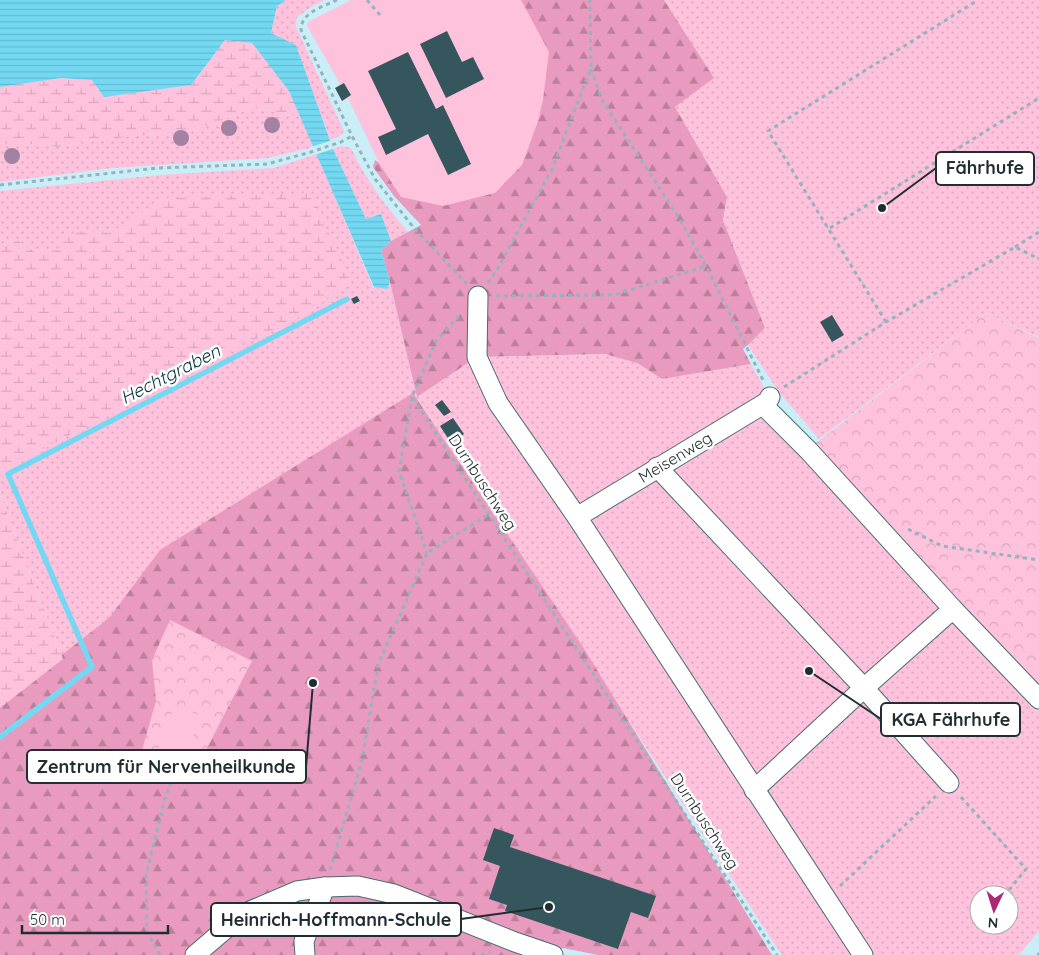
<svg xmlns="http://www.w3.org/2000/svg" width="1039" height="955" viewBox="0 0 1039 955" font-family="Quicksand,sans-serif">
<defs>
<pattern id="grass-dots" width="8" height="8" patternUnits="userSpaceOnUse" patternTransform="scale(1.25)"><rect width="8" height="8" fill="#ffc2dc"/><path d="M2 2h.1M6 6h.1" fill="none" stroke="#daa7bd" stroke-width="1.8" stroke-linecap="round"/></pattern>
<pattern id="forest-firs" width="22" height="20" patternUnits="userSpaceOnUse" patternTransform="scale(1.25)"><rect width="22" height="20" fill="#e89bbe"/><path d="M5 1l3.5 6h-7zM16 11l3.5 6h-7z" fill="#bc7f9b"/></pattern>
<pattern id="wetland-marsh" width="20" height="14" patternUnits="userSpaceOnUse" patternTransform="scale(1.25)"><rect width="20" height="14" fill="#ffc2dc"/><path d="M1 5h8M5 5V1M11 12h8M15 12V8" fill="none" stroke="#daa7bd"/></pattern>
<pattern id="park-crowns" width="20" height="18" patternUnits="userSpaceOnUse" patternTransform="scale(1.25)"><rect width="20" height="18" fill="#ffc2dc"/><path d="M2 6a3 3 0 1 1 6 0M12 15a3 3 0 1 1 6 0" fill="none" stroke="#daa7bd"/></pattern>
<pattern id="water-rules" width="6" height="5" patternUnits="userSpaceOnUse" patternTransform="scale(1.25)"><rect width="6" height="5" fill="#73d9f2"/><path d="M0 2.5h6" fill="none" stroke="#63bbd0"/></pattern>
</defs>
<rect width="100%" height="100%" fill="#caeef7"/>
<!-- grass -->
<g fill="url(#grass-dots)" fill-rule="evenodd">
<polygon points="286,0 325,0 313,6 297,17 296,27 344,131 340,136 330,140 296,46 271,33 277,6"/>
<polygon points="664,0 1039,0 1039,337 986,313 819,439 778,391 748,345 765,328 723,220 727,197 675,107 713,77"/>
<polygon points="254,107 302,118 313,145 310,148 268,158 113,168 0,182 0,144 16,143 58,147 96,140 197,130"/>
<path d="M342,146L351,148C366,180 386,206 408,232L391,241L381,214L366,219L333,149Z"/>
<path d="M317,154L373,287L387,289L390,282L417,397L477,357L605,354L637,363L662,379L751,364L767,393V402L1039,689V931L1019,955H782L417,398L407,402L63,659L0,495V475L37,452L314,309L350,278L164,198L112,232L97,233L78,231L64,249L35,252L17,240L0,244V191L160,175L274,168ZM979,895H1009V925H979Z"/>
</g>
<!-- forest -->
<g fill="url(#forest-firs)">
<polygon points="509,0 664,0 714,78 675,107 727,197 723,220 765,328 748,345 743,349 751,364 662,379 637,363 605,354 477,357 417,397 390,282 381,250 391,241 421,225 394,196 373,167 375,160 422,191"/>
<polygon points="413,393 583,647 772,955 598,955 563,948 555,955 0,955 0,703 109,618 160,550"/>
</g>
<!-- wetland -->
<g fill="url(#wetland-marsh)">
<polygon points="225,40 252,43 289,91 302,118 254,107 197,130 96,140 58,147 16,143 0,144 0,87 61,78 92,80 104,97 191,85"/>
<polygon points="310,193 350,278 314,309 37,452 0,475 0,244 17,240 35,252 64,249 60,239 78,231 97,233 112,232 164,198"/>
<polygon points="0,495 63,659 0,708"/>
</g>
<!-- park -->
<g fill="url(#park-crowns)">
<polygon points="986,313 1039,338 1039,689 812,446"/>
<polygon points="170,620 252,661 192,777 141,754 156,701 152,660"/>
</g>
<!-- pitch -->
<g fill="#ffc2dc">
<polygon points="351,0 521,0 549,52 543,100 538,121 522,165 495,193 443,206 401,197 379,163 348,98 342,101 335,88 340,84 307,26 308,22"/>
<polygon points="175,705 201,716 184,759 158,749"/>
</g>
<!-- water -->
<polygon fill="url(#water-rules)" points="0,0 286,0 277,6 271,33 296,45 333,149 366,219 381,214 391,241 381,250 390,282 387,289 374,287 289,91 252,43 225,40 191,85 104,97 92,80 61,78 0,87"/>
<!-- pier -->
<polygon fill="#caeef7" points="333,140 335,148 315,155 311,147"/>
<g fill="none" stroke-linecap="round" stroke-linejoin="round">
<!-- stream -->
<polyline stroke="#73d9f2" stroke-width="5.5" points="0,737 92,667 8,474 347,299"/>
</g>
<!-- building -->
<g fill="#36565e">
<polygon points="447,31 462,62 473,57 484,79 446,98 420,44"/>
<polygon points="408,52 436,109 443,105 471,164 448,175 428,134 386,155 378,137 396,129 368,71"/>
<polygon points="344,83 351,95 342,101 335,88"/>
<polygon points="357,296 360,301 354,304 351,299"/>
<polygon points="832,315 844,335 832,342 820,322"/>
<polygon points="442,400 451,412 444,416 435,405"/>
<polygon points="453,418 464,434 451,443 440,426"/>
<polygon points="494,828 514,835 510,847 656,896 648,918 631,912 618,949 505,911 507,905 489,899 500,866 483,860"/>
</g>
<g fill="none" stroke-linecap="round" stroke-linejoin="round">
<defs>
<g id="minor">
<polyline points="478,296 477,357 498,403 577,517 863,955"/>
<polyline points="763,405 809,451 953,609 1039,699"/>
<polyline points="657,467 864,688 949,783"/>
<polyline points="577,517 767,402 770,397"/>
<polyline points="754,790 864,688 953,609"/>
<polyline points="195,955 243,914 297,891 325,887 358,886 394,894 515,942 553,955"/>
<polyline points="305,955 304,941 325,887"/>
</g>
</defs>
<!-- minor casing -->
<use href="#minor" stroke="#4a6a73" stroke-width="21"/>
<!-- path -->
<g stroke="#96b3bb" stroke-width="3" stroke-dasharray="4 4" stroke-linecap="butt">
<path d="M337,0C323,7 301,12 301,30L352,136L375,179L414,228L467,284"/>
<polyline points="367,0 380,15"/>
<polyline points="591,69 602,100 679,218 706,266 763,380"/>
<polyline points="0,185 158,168 267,164 311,152 341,142 352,136"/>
<polyline points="830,228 1039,98"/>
<polyline points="1015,247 1039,232"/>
<polyline points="488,283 498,268 552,169 591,68 590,0"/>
<polyline points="496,296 614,295 706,266"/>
<polyline points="459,316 436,341 412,397 777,955"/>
<polyline points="886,322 768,131 978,0"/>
<polyline points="784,387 886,322 1015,247 1039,259"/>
<polyline points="412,397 399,471 427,553"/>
<polyline points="908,529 942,546 1039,560"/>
<polyline points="961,797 1026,869 1005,895"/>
<polyline points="330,870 362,760 378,665 427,553 489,514"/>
<polyline points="840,886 936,796"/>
<polyline points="160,955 147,932 146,876 166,795 177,770"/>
<polyline points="481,955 490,952"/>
<polyline points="1038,955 1039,953"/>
</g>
<!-- minor -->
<use href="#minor" stroke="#fff" stroke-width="19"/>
</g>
<!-- trees -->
<g fill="#a282a0">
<circle cx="272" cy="125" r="8"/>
<circle cx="229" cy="128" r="8"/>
<circle cx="181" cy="138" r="8"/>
<circle cx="12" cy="156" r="8"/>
</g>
<g text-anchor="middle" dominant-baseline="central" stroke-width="5" stroke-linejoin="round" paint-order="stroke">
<!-- street labels -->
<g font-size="16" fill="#202d31" stroke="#fff">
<text transform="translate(675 457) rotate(-31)">Meisenweg</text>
<text transform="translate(483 482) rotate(57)">Durnbuschweg</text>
<text transform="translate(705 821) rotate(57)">Durnbuschweg</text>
</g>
<!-- water labels -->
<g font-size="18" font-style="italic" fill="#00333d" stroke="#fff">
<text transform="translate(170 374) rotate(-27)">Hechtgraben</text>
</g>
</g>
<!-- callouts -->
<path fill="none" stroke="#202d31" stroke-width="2" d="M882 208L936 168M809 671L881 719M313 683L306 767M549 907L461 919"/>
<g fill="#202d31" stroke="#fff" stroke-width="2">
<circle cx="882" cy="208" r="5"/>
<circle cx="809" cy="671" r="5"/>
<circle cx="313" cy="683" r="5"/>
<circle cx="549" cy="907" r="5"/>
</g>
<g fill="#fff" stroke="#202d31" stroke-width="2">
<rect x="936" y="152" width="98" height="33" rx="5"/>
<rect x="881" y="703" width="139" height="33" rx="5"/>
<rect x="27" y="750" width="279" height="33" rx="5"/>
<rect x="211" y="903" width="250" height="33" rx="5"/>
</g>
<g font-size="18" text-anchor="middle" font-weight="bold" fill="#202d31">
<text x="985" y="174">Fährhufe</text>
<text x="951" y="726">KGA Fährhufe</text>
<text x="166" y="773">Zentrum für Nervenheilkunde</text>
<text x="336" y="926">Heinrich-Hoffmann-Schule</text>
</g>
<!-- north arrow -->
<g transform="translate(994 910) rotate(184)"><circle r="24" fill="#ffffff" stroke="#a6abad"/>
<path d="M0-4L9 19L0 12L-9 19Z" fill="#ac2872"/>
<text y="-8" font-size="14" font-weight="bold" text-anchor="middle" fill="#202d31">N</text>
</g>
<!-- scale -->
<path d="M22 925v8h146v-8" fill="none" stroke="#202d31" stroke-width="2.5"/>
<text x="30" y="925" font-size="15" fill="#202d31" stroke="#ffffff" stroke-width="4" paint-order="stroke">50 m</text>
</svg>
